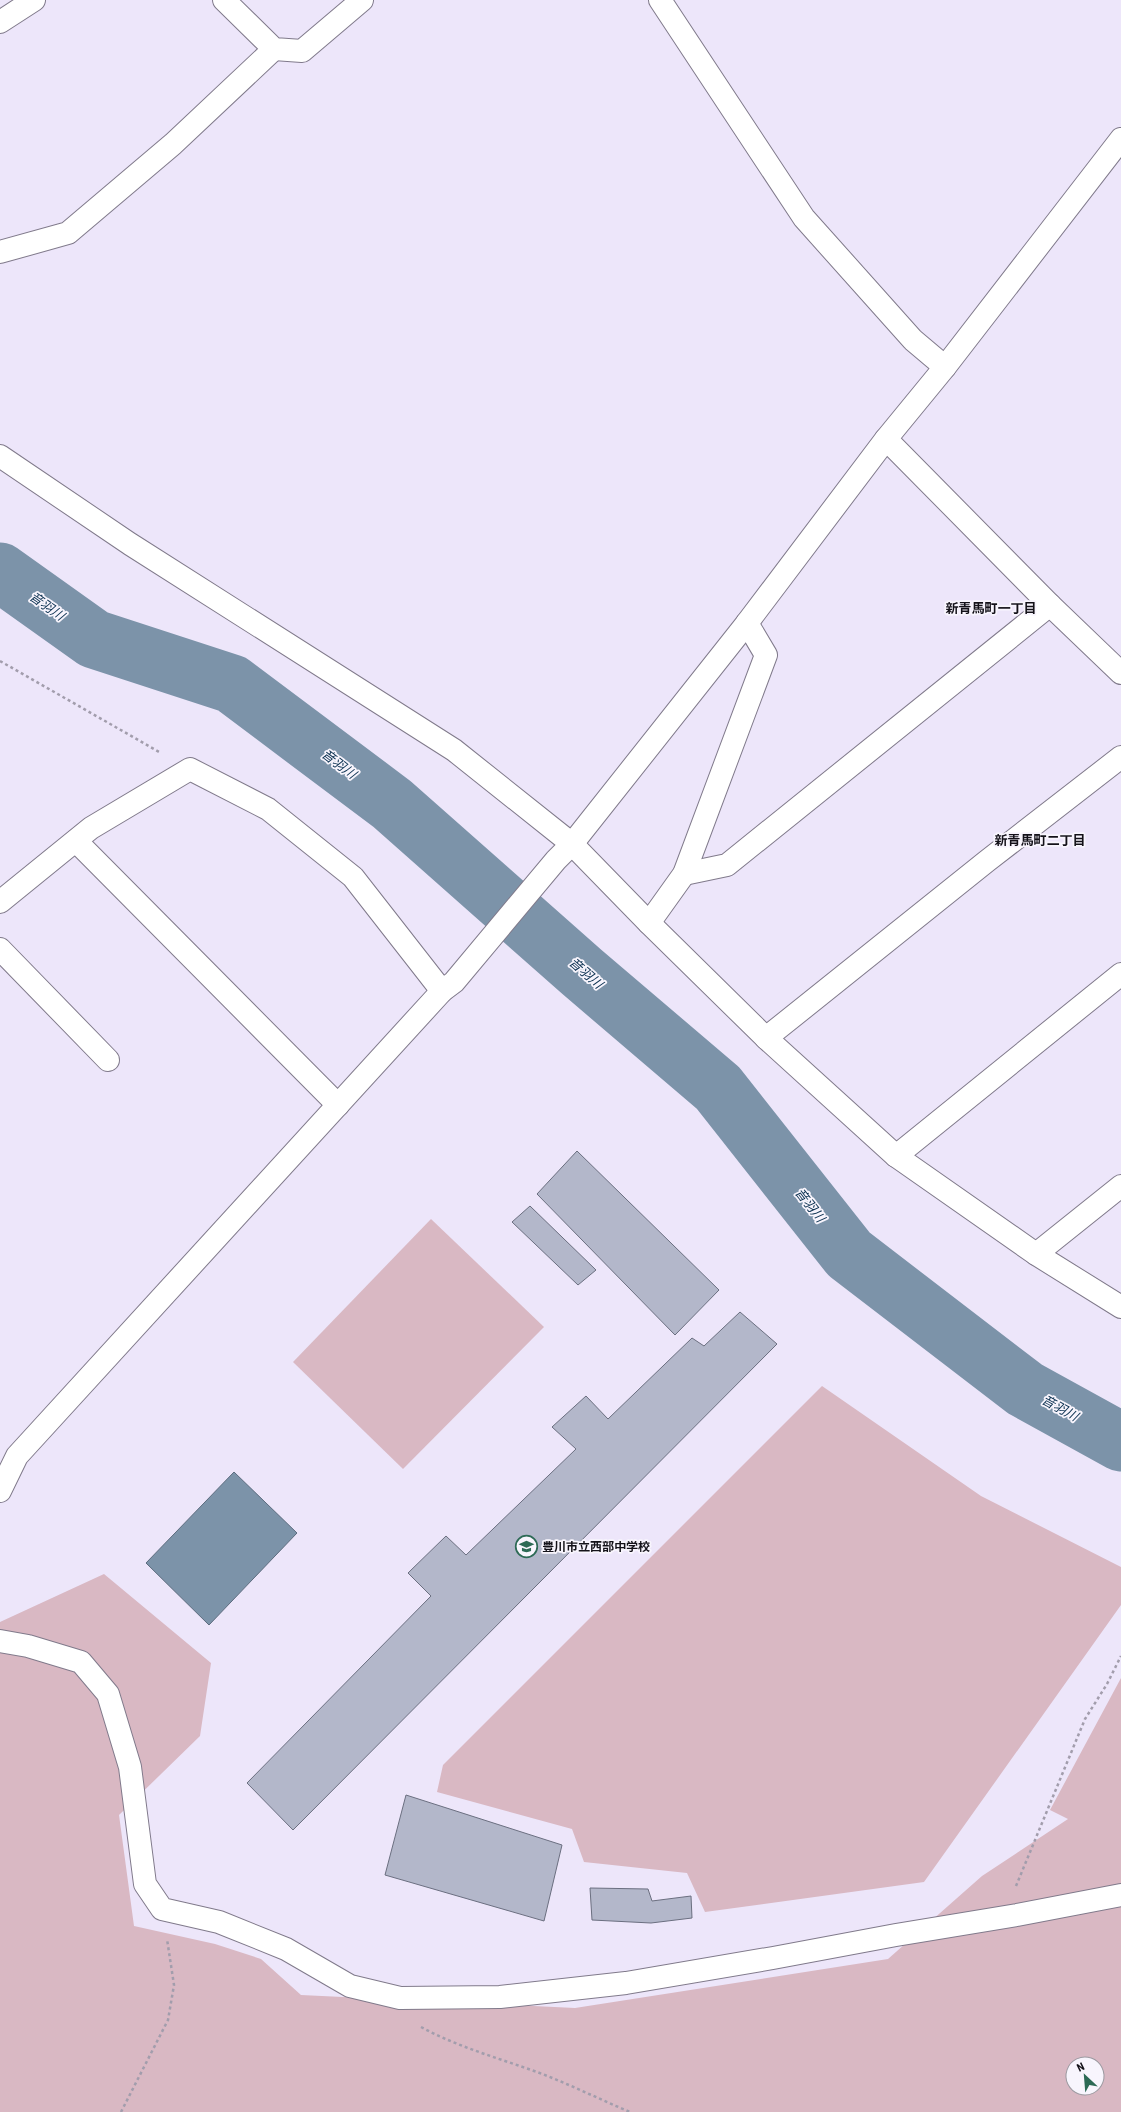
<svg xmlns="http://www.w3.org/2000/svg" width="1121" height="2112" viewBox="0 0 1121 2112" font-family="'Roboto Condensed','Noto Sans JP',sans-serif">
<rect width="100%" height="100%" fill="#ede6fa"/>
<!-- green -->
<g fill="#d9b8c3" fill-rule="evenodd">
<polygon points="431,1219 544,1327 403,1469 293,1362"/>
<polygon points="822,1386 981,1496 1121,1567 1121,1605 924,1882 705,1912 687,1873 584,1862 572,1829 437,1792 443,1765"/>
<path d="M104,1574L211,1663L200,1736L119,1815L134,1926L215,1944L261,1959L301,1995L575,2008L888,1959L982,1876L1068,1819L1050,1810L1121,1678V2112H0V1622ZM1073,2064H1097V2088H1073Z"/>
</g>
<!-- water -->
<polygon fill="#7c93a9" stroke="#5c6c7e" points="234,1472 297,1533 209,1625 146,1563"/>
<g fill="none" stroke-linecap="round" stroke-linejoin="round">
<!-- river -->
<polyline stroke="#7c93a9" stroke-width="59" points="0,572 94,639 232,684 392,804 582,972 718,1088 849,1254 1025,1389 1121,1442"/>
</g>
<!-- building -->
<g fill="#b3b7ca" stroke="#6b6f80">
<polygon points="577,1151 719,1290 675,1335 537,1194"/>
<polygon points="530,1206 596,1270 578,1285 512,1222"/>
<polygon points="740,1312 777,1344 293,1830 247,1783 431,1596 408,1573 446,1536 466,1555 576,1449 552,1427 586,1396 608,1419 692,1338 704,1346"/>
<polygon points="406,1795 562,1845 544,1921 385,1875"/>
<polygon points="590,1888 648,1889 652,1901 691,1896 692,1918 651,1923 592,1920"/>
</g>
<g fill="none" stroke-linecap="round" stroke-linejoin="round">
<defs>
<g id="minor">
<polyline points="224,0 274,49 302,51 362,0"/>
<polyline points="660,0 804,218 913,340 945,367"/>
<polyline points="0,22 34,0"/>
<polyline points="0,252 68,233 173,144 274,49"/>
<polyline points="886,439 1050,605 1121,673"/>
<polyline points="0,456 130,544 454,750 572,844 649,923 766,1038 896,1156 1036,1254 1121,1307"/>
<polyline points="76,841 338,1105"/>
<polyline points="684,874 727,865 1050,605"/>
<polyline points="0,902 91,828 190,769 268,809 353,877 442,991"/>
<polyline points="649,923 684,874 766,655 747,623"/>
<polyline points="0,949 108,1060"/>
<polyline points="766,1038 987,861 1121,757"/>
<polyline points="896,1156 1121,974"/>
<polyline points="1036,1254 1121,1186"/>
<polyline points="0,1491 17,1456 442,991 454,982 556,860 572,844 747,623 886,439 945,367 1121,139"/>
<polyline points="0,1641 28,1646 81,1662 108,1694 130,1767 145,1884 162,1909 219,1922 286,1949 350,1986 400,1998 500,1997 626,1983 773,1958 896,1935 1017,1915 1121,1895"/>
</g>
</defs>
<!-- minor casing -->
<use href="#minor" stroke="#807a8b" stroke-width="24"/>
<!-- path -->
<g stroke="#a29dac" stroke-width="2.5" stroke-dasharray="3 3" stroke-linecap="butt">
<polyline points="0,661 161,753"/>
<polyline points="1016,1886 1085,1719 1107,1684 1121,1656"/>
<path d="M421,2027C458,2047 498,2058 537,2072C569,2084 599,2099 630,2112"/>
<polyline points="121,2112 168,2020 174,1985 167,1939"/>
</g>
<!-- minor -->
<use href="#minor" stroke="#fff" stroke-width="22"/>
</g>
<!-- icons -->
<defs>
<symbol id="school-ring" viewBox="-11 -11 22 22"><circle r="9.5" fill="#f8f5fd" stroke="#2d6a55" stroke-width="1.5"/><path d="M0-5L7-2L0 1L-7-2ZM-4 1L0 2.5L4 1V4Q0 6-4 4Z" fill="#2d6a55"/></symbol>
</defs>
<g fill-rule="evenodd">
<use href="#school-ring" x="514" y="1534" width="25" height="25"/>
</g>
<g text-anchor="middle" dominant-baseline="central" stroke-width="3.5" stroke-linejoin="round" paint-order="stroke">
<!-- poi labels -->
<g font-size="12" font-weight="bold" fill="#131118" stroke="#f8f5fd" text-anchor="start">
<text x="542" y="1547">豊川市立西部中学校</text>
</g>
<!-- water labels -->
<g font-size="13" font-style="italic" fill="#092f4f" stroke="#f8f5fd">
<text transform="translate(47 606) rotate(35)">音羽川</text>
<text transform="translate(339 764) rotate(37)">音羽川</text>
<text transform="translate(586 973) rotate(41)">音羽川</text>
<text transform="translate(810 1205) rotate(52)">音羽川</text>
<text transform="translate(1060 1408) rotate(29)">音羽川</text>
</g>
<!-- neighbourhood labels -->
<g font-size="13" font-weight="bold" fill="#131118" stroke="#f8f5fd">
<text x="991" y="608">新青馬町一丁目</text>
<text x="1040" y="840">新青馬町二丁目</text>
</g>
</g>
<!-- north arrow -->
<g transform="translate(1085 2076) rotate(334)"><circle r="19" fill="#f8f5fd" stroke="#9c9aa1"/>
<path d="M0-3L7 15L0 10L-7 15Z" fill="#2d6a55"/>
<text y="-6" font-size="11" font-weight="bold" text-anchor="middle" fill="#131118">N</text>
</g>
</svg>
